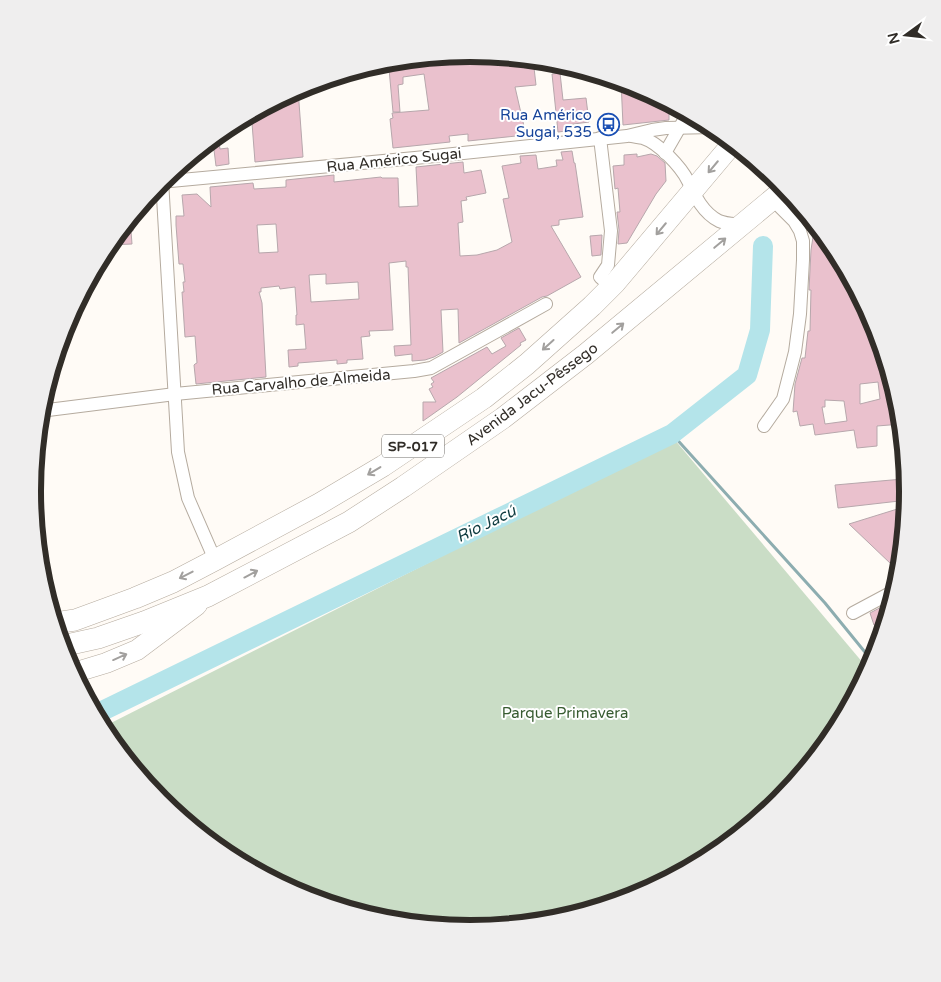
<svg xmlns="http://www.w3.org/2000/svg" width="941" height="982" viewBox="0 0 941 982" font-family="'Varela Round',sans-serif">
<rect width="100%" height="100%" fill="#fffbf6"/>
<!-- green -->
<polygon fill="#caddc6" points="674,439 869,670 835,735 780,801 714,855 638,896 556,921 470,929 385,921 303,896 227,855 161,801 106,734 103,727"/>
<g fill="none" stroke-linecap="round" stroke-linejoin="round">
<!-- stream -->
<polyline stroke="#8dadb0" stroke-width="3" points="672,434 825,603 873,662"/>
<!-- river -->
<polyline stroke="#b4e4ea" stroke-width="20" points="96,714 672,434 747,375 760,330 763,246"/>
</g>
<!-- building -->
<g fill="#eac1cd" stroke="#b7a7ac" fill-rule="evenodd">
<polygon points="471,53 533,59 536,85 515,87 526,135 468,141 468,134 449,136 450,142 393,148 390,119 393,118 392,113 429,110 424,74 403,77 403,84 398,85 400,112 393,112 389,69 405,68 404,60"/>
<polygon points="560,73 563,100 586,98 589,122 566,125 566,131 558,132 552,74"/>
<polygon points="621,81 638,86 681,109 669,111 669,120 623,125"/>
<polygon points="298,89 303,157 255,162 252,123 231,125"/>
<polygon points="218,135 220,149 228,148 229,164 216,166 214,150 207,150 206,144"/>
<path d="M572,151L574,163H575L583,217L559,220V225L551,226L581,277L547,296L542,297L459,343L458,309L441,310L443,352L434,357L425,360L412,361V354L395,356L394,346L411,345L408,267H406V261L389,263L393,330L369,331L370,336L361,337L363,359L347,360V363L337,364V360L298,363V366L289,367L288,350L306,349L304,324L296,325V315H297L295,287L280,289L279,286L261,288V292H259L262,303L266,377L196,384L194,365L195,364L197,363L195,336L185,337L182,292H184L183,282H185L183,264H179L176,225V216H184L182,195L197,194L211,207L210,187L253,183L254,189L286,187V180L334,175V182L381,177L382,178H398L399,207L418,206L416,167L463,162L464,173L481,170L486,193L466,197L467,200L461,201L463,222L458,223L460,256L477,255L497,250L512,242L503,199L509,198L502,166L521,163L520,156L536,155L538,169L557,166L556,160H563L561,152ZM276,224L278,252L259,253L257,225ZM326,274V284L358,282L359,299L311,302L309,275Z"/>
<polygon points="637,154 637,157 651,154 657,156 665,163 666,181 656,194 627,243 618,244 619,230 617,212 620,212 618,188 615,189 613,166 624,165 624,155"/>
<polygon points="132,216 133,231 131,231 132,244 108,245"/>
<path d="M815,224L835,248L875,324L900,406L902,424L877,426V446L857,448L854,430L815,435L813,424L800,426L797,411L793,412L795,384L802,358H805L808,331H810L811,290H809L811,250ZM878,382L880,399L860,404V384ZM825,400L844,401L847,421L825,424L822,407H825Z"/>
<polygon points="602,235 601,255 592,256 590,236"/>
<polygon points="519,328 526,340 520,343 521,345 457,397 423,421 423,402 436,402 429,389 433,387 431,384 434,382 431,378 487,347 492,354 506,346 501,338"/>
<polygon points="903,479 906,487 908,486 908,500 838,508 835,485"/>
<polygon points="907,506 900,577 899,581 891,564 849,524"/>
<polygon points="887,604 890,608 881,639 875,625 874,625 870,613"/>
</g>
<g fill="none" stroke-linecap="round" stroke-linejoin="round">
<defs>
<g id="minor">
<path d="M631,136C635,137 639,137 643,138C659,143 681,167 688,181C695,196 703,213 719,221C726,224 735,224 742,225"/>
<polyline points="600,138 611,231 608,265 600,277 611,287"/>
<polyline points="665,153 688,113"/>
<polyline points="162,180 178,452 188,498 215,560"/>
<polyline points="160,182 415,158 627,136 652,130 666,128 714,127"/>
<polyline points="40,411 175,394 414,371 431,368 546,304"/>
<polyline points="764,426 783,399 795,352 800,314 803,260 803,241 800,231 794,221 772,199"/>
<polyline points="853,613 896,590"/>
</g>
<polyline id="primary" points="73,673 106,663 137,650 197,605"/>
<g id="trunk">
<polyline points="55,623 75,620 135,598 173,582 215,560 319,504 383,466 484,398 527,364 592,306 615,283 733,143"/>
<polyline points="62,646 98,638 144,622 208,596 349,522 403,487 503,418 586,354 786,188"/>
</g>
</defs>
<!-- minor casing -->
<use href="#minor" stroke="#b5ab9f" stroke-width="14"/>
<!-- primary casing -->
<use href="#primary" stroke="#b5ab9f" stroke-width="21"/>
<!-- trunk casing -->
<use href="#trunk" stroke="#b5ab9f" stroke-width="22"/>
<!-- minor -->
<use href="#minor" stroke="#fff" stroke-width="12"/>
<!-- primary -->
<use href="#primary" stroke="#fff" stroke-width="20"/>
<!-- trunk -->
<use href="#trunk" stroke="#fff" stroke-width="21"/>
</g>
<!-- one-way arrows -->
<defs><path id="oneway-shaft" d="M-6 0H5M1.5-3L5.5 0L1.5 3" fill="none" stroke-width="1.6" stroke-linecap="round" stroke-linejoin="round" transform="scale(1.25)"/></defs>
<g stroke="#a2a09e">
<use href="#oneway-shaft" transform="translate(713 167) rotate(130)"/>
<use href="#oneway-shaft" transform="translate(661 229) rotate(130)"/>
<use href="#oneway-shaft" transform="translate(720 243) rotate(-40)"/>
<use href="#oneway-shaft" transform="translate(618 328) rotate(-40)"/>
<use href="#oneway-shaft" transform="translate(548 345) rotate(138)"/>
<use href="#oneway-shaft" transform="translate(374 471) rotate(149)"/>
<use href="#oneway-shaft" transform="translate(251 574) rotate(-28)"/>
<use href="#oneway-shaft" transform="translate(186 575) rotate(153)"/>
<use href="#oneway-shaft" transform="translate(120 657) rotate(-24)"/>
</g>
<!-- icons -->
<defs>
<symbol id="bus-ring" viewBox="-11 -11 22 22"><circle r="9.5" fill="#fff" stroke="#1a4fb4" stroke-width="1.5"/><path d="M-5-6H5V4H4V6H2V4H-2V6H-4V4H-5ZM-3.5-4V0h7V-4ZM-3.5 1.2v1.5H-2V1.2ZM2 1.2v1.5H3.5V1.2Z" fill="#1a4fb4"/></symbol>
</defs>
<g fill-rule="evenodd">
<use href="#bus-ring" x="596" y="112" width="25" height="25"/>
</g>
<g text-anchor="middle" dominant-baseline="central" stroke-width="4" stroke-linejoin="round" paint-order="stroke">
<!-- shield labels -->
<rect fill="#fff" stroke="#6f6c68" stroke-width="1" x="382" y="434.5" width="62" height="23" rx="4"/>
<g font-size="14" font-weight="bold" fill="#312d28">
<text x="413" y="446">SP-017</text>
</g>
<!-- transit labels -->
<g font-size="15" fill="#164399" stroke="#fff" text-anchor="end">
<text x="592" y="115">Rua Américo<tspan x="592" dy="17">Sugai, 535</tspan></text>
</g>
<!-- street labels -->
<g font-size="15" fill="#312d28" stroke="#fff">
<text transform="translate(394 160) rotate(-6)">Rua Américo Sugai</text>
<text transform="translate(301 382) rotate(-5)">Rua Carvalho de Almeida</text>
<text transform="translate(532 394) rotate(-37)">Avenida Jacu-Pêssego</text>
</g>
<!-- park labels -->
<g font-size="15" fill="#375b30" stroke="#fff">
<text x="565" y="713">Parque Primavera</text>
</g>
<!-- water labels -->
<g font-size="16" font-style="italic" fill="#0d3a3f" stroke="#fff">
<text transform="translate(486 524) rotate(-26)">Rio Jacú</text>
</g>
</g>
<!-- crop -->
<path d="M0 0H941V982H0ZM41 491a429 429 0 1 1 858 0a429 429 0 1 1-858 0Z" fill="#efeeee" fill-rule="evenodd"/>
<path fill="none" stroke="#312d28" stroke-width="6" d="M41 491a429 429 0 1 1 858 0a429 429 0 1 1-858 0Z"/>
<!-- north arrow -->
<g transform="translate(906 35) rotate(255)" stroke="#ffffff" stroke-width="4" paint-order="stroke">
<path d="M0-4L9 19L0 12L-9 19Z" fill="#312d28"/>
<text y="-8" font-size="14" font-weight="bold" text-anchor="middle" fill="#312d28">N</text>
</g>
</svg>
